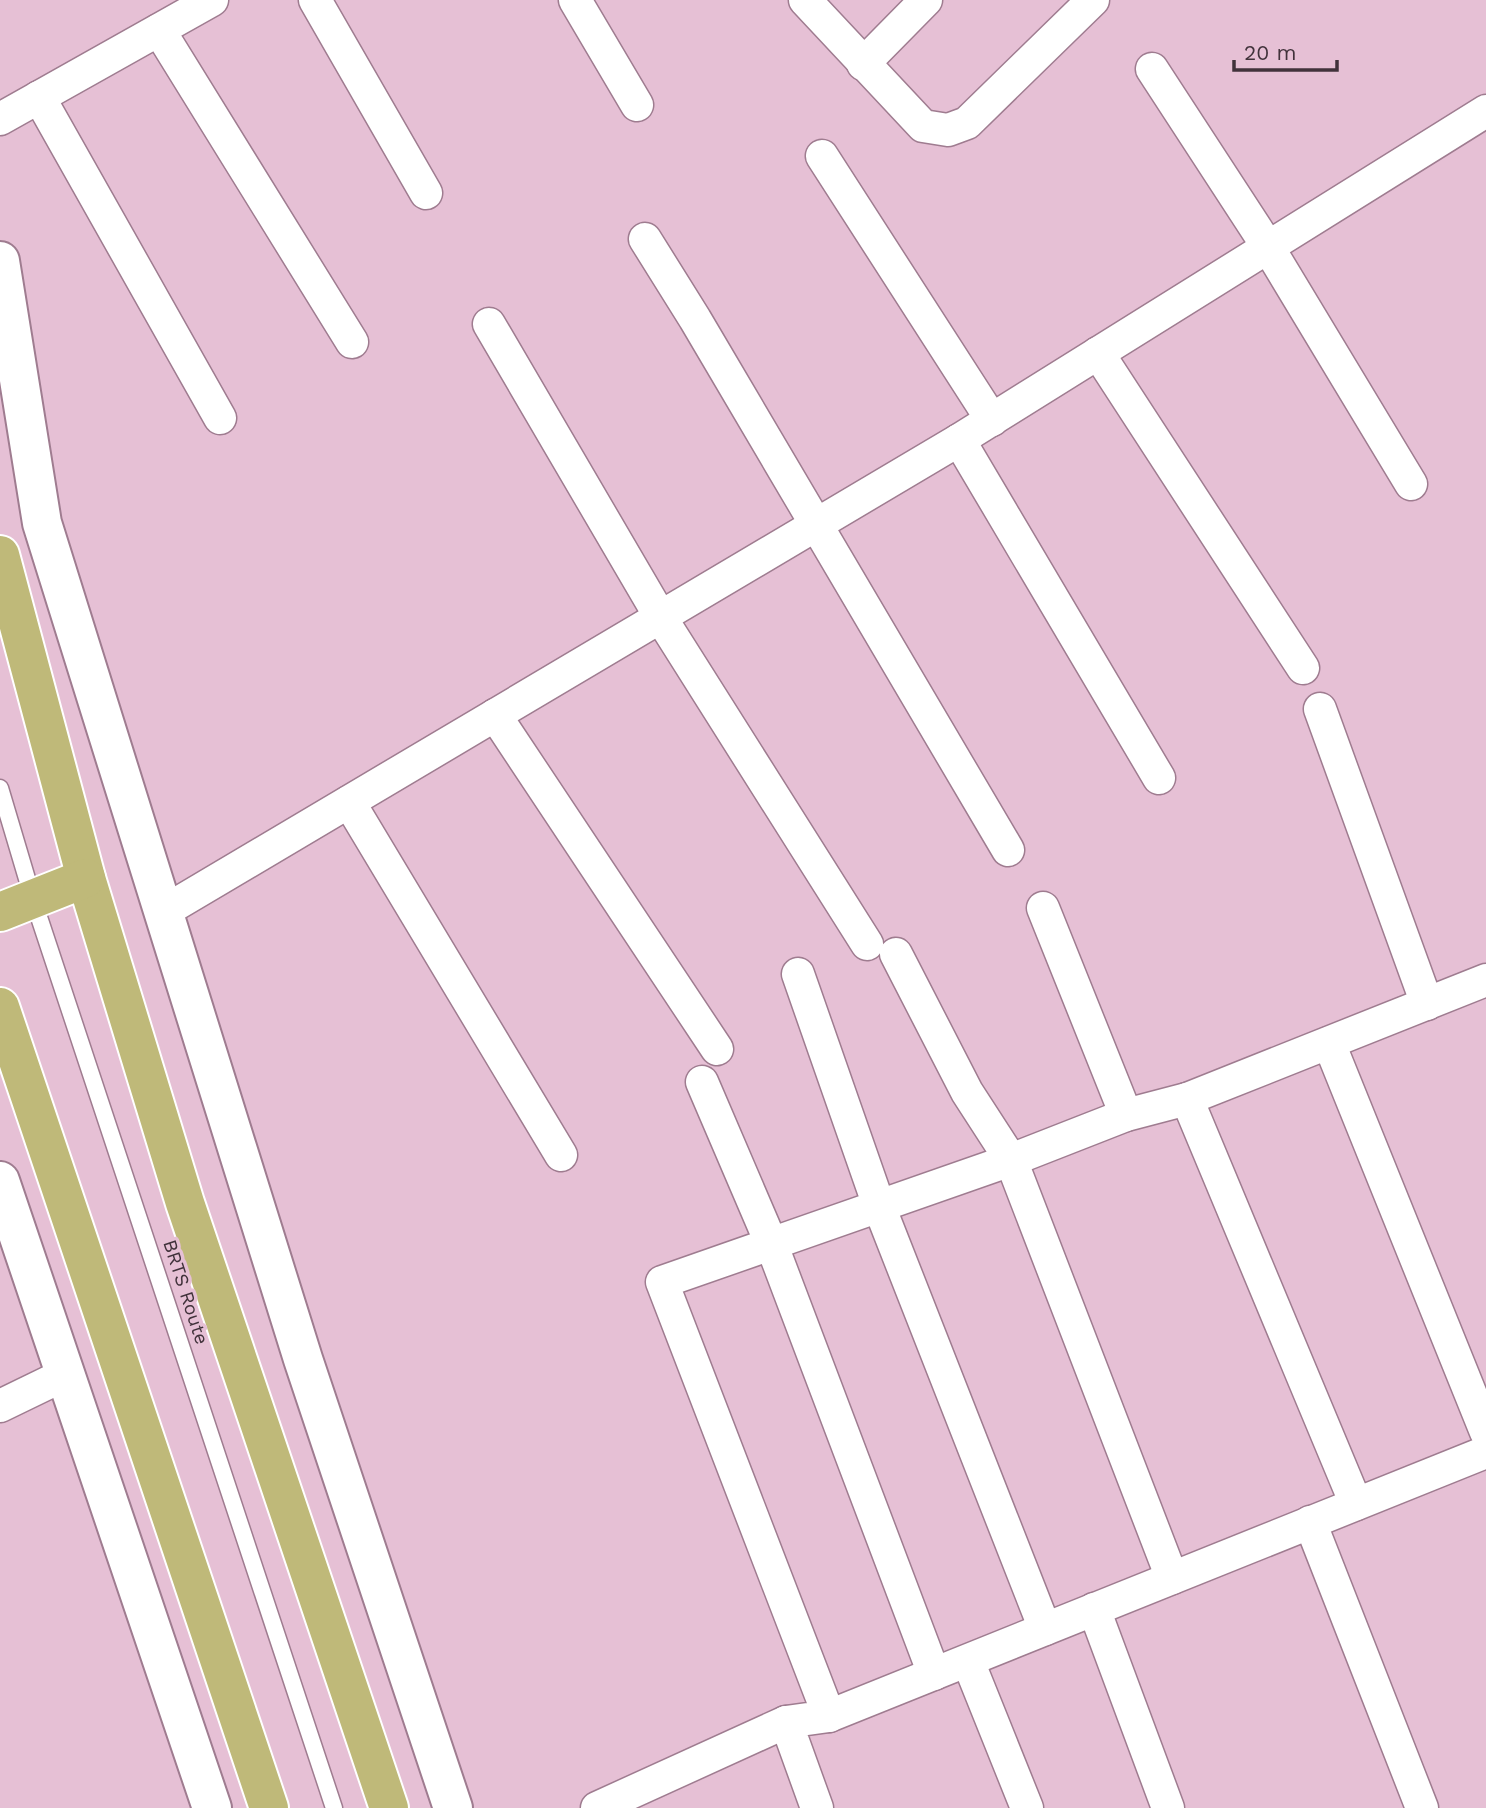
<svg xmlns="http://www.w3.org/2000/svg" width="1486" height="1808" viewBox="0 0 1486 1808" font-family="'Work Sans',sans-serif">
<rect width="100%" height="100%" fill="#e6c0d5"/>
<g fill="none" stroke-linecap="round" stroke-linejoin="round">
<defs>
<polyline id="service" points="0,788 33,899 334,1808"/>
<g id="minor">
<polyline points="315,0 426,193"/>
<polyline points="575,0 637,105"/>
<polyline points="805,0 923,126 948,130 967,123 1093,0"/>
<polyline points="159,30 352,342"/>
<polyline points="863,64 926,0"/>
<polyline points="1152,69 1268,247 1411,484"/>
<polyline points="39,97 220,418"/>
<polyline points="0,119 212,0"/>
<polyline points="822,156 992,420"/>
<polyline points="645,239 695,319 1008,850"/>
<polyline points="489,324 661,618 867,944"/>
<polyline points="1098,353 1303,668"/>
<polyline points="959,440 1159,778"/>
<polyline points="1320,709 1427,1004"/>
<polyline points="495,715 717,1049"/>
<polyline points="349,802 561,1155"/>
<polyline points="1043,908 1126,1115"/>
<polyline points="163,912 959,440 1486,111"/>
<polyline points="896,954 967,1092 1011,1160 1172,1578"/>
<polyline points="798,974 879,1206 1045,1629"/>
<polyline points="1329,1043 1486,1432"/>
<polyline points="702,1082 771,1243 934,1674"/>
<polyline points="1187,1099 1356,1504"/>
<polyline points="0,1406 66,1374"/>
<polyline points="1310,1522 1422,1808"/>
<polyline points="1094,1609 1168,1808"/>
<polyline points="968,1661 1027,1808"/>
<polyline points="829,1716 1486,1452"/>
<polyline points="597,1808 786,1722"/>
<polyline points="817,1808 786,1722 829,1716 662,1282 1011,1160 1126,1115 1187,1099 1486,980"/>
</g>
<g id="tertiary">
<polyline points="0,261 42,523 303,1359 453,1808"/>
<polyline points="0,1181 212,1808"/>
</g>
<g id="primary">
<polyline points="0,555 86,878 185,1203 389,1808"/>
<polyline points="0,912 86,878"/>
<polyline points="0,1007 269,1808"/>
</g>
</defs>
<!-- service casing -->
<use href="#service" stroke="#9f7c90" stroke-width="19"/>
<!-- minor casing -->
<use href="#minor" stroke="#9f7c90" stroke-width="35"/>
<!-- tertiary casing -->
<use href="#tertiary" stroke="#9f7c90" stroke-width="42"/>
<!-- primary casing -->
<use href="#primary" stroke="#fff" stroke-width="42"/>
<!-- service -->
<use href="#service" stroke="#fff" stroke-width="16"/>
<!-- minor -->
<use href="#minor" stroke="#fff" stroke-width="32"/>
<!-- tertiary -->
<use href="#tertiary" stroke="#fff" stroke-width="38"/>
<!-- primary -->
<use href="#primary" stroke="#bfb979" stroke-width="38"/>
</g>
<g text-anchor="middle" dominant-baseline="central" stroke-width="7" stroke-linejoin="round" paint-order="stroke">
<!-- street labels -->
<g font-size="19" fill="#41323b" stroke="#e6c0d5">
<text transform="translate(186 1292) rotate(72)">BRTS Route</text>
</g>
</g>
<!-- scale -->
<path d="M1234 60v10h103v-10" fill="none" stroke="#41323b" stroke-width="3.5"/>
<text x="1244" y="60" font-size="21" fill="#41323b" stroke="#e6c0d5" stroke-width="5" paint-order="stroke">20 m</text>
</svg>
